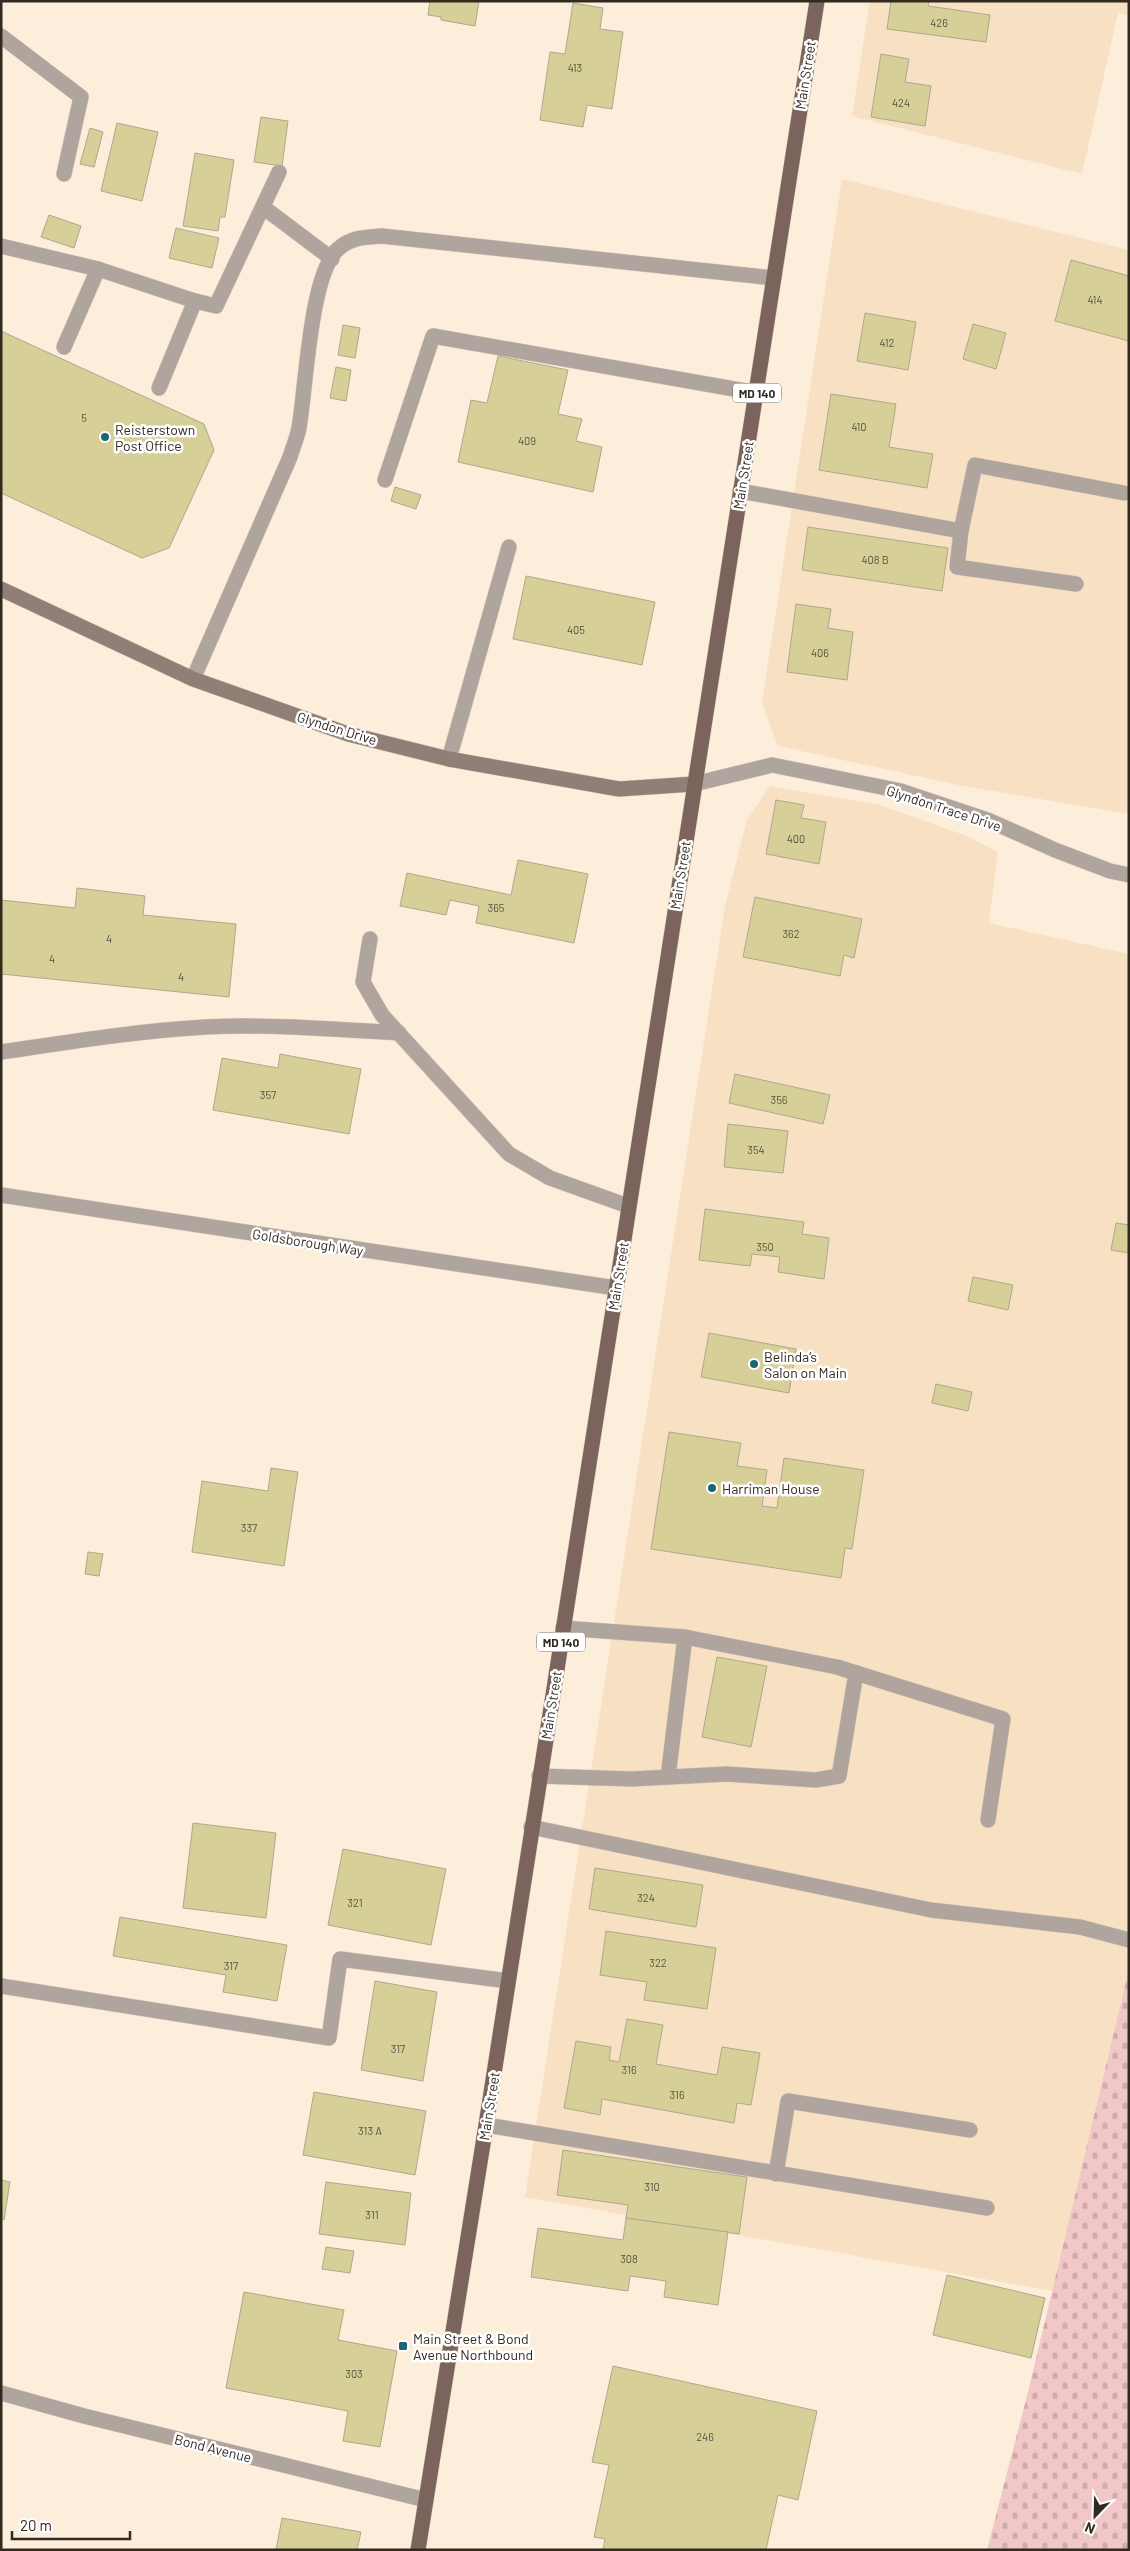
<svg xmlns="http://www.w3.org/2000/svg" width="1130" height="2551" viewBox="0 0 1130 2551" font-family="Barlow,sans-serif">
<defs>
<pattern id="cemetery-stones" width="16" height="16" patternUnits="userSpaceOnUse" patternTransform="scale(1.25)"><rect width="16" height="16" fill="#f1c7c8"/><path d="M2 7V4a2 2 0 0 1 4 0v3zM10 15v-3a2 2 0 0 1 4 0v3z" fill="#cfabac"/></pattern>
</defs>
<rect width="100%" height="100%" fill="#fdeedb"/>
<!-- built -->
<g fill="#f8e0c2">
<polygon points="870,1 1129,1 1129,16 1118,13 1082,174 852,116"/>
<polygon points="842,179 1129,250 1129,814 958,785 778,746 762,703"/>
<polygon points="770,786 880,805 967,836 998,852 989,923 1129,954 1129,1969 1052,2291 525,2197 725,906 747,820"/>
</g>
<!-- cemetery -->
<polygon fill="url(#cemetery-stones)" points="1129,1969 1129,2550 987,2550 1028,2392"/>
<!-- building -->
<g fill="#d6cf98" stroke="#aca98e">
<polygon points="430,1 479,1 475,26 441,20 441,17 428,15"/>
<polygon points="891,1 929,1 928,6 990,15 986,42 887,29"/>
<polygon points="573,3 603,8 600,29 623,32 612,109 587,105 583,127 540,120 550,52 565,54"/>
<polygon points="881,54 909,59 905,82 931,86 925,126 871,117"/>
<polygon points="261,117 288,121 282,166 254,162"/>
<polygon points="117,123 158,132 142,201 101,191"/>
<polygon points="90,128 103,132 94,167 80,164"/>
<polygon points="195,153 234,160 225,217 220,217 218,231 183,226"/>
<polygon points="49,215 81,226 74,248 41,237"/>
<polygon points="176,228 219,238 212,268 169,258"/>
<polygon points="1071,260 1129,276 1129,341 1055,321"/>
<polygon points="865,313 916,322 908,370 857,361"/>
<polygon points="973,324 1006,333 996,369 963,359"/>
<polygon points="343,325 360,328 355,358 338,355"/>
<polygon points="1,331 204,424 214,450 169,548 142,558 1,493"/>
<polygon points="498,356 568,370 558,414 582,419 576,441 602,447 593,492 458,462 471,400 487,403"/>
<polygon points="336,367 351,370 346,401 330,398"/>
<polygon points="831,394 896,404 889,447 933,454 927,488 819,470"/>
<polygon points="395,487 421,495 416,509 391,501"/>
<polygon points="808,527 948,548 942,591 802,570"/>
<polygon points="526,576 655,602 642,665 513,639"/>
<polygon points="796,604 831,609 828,628 853,632 847,680 787,672"/>
<polygon points="776,800 804,805 801,818 826,822 819,864 766,854"/>
<polygon points="518,860 588,874 574,943 476,923 479,906 450,900 446,915 400,906 407,873 511,895"/>
<polygon points="77,888 145,896 143,915 236,924 229,997 1,974 1,900 75,908"/>
<polygon points="755,897 862,919 854,958 844,955 840,976 743,957"/>
<polygon points="280,1054 361,1069 349,1134 213,1110 222,1058 278,1068"/>
<polygon points="735,1074 830,1095 823,1124 729,1103"/>
<polygon points="728,1124 788,1131 783,1173 724,1167"/>
<polygon points="705,1209 804,1222 802,1234 829,1238 824,1279 778,1272 780,1257 752,1254 750,1266 699,1260"/>
<polygon points="1116,1223 1129,1225 1129,1253 1111,1250"/>
<polygon points="973,1277 1013,1285 1008,1310 968,1301"/>
<polygon points="709,1333 796,1349 789,1393 701,1377"/>
<polygon points="936,1384 972,1392 968,1411 932,1403"/>
<polygon points="669,1432 741,1443 737,1466 767,1470 762,1506 777,1508 784,1458 864,1470 852,1549 845,1548 841,1578 651,1549"/>
<polygon points="271,1468 298,1472 284,1566 192,1552 202,1481 268,1491"/>
<polygon points="88,1552 103,1554 99,1576 85,1574"/>
<polygon points="717,1657 767,1666 751,1747 702,1737"/>
<polygon points="193,1823 276,1833 266,1918 183,1908"/>
<polygon points="343,1849 446,1869 431,1945 328,1925"/>
<polygon points="595,1868 703,1885 696,1927 589,1909"/>
<polygon points="120,1917 287,1945 277,2001 223,1992 226,1975 113,1956"/>
<polygon points="606,1931 716,1948 707,2009 644,2000 647,1982 600,1975"/>
<polygon points="375,1981 437,1992 423,2081 361,2070"/>
<polygon points="627,2019 663,2025 656,2064 717,2075 722,2047 760,2053 751,2105 737,2103 734,2123 602,2099 600,2115 564,2108 576,2041 611,2047 609,2060 619,2062"/>
<polygon points="314,2092 426,2111 415,2175 303,2155"/>
<polygon points="563,2150 747,2177 739,2234 626,2218 628,2205 557,2195"/>
<polygon points="1,2180 10,2182 4,2220 1,2219"/>
<polygon points="326,2182 411,2193 405,2245 319,2234"/>
<polygon points="626,2218 728,2232 718,2305 664,2297 666,2281 630,2276 628,2291 531,2277 538,2228 623,2240"/>
<polygon points="326,2247 354,2251 350,2273 322,2269"/>
<polygon points="947,2275 1045,2298 1031,2358 933,2335"/>
<polygon points="244,2292 344,2310 338,2340 397,2351 380,2447 343,2441 348,2411 226,2388"/>
<polygon points="613,2366 817,2411 798,2500 778,2495 766,2550 603,2550 605,2539 594,2537 609,2465 592,2462"/>
<polygon points="282,2518 361,2532 357,2550 276,2550"/>
</g>
<g fill="none" stroke-linecap="round" stroke-linejoin="round">
<defs>
<g id="lane">
<polyline points="1,36 81,97 64,174"/>
<polyline points="263,207 332,259"/>
<polyline points="1,246 98,269 195,301 216,306 279,172"/>
<polyline points="64,347 98,269"/>
<polyline points="159,388 195,301"/>
<polyline points="385,480 433,336 757,393"/>
<polyline points="740,491 961,531 957,567 1076,584"/>
<polyline points="961,531 975,465 1124,493"/>
<path d="M193,679L290,457C293,447 297,438 299,428C306,388 310,274 338,249C351,237 366,237 382,236L774,278"/>
<polyline points="449,759 509,547"/>
<polyline points="370,939 363,982 382,1015 509,1154 550,1178 628,1206"/>
<path d="M1,1052C69,1042 137,1031 205,1027C270,1024 334,1029 399,1033"/>
<polyline points="563,1628 685,1637 668,1777"/>
<polyline points="685,1637 837,1667 1003,1719 988,1820"/>
<polyline points="539,1776 631,1779 727,1774 816,1780 839,1776 856,1673"/>
<polyline points="531,1827 931,1910 1080,1927 1129,1940"/>
<polyline points="1,1986 329,2038 340,1959 508,1981"/>
<polyline points="486,2125 987,2208"/>
<polyline points="776,2174 788,2101 970,2130"/>
</g>
<g id="street">
<polyline points="694,784 772,765 901,791 988,820 1055,850 1110,871 1129,875"/>
<polyline points="1,1195 616,1288"/>
<polyline points="1,2393 84,2416 426,2500"/>
</g>
<polyline id="secondary" points="1,589 193,679 348,734 449,759 619,789 694,784"/>
<polyline id="primary" points="418,2550 486,2125 817,1"/>
</defs>
<!-- lane casing -->
<use href="#lane" stroke="#d8cbba" stroke-width="16"/>
<!-- street casing -->
<use href="#street" stroke="#d8cbba" stroke-width="16"/>
<!-- secondary casing -->
<use href="#secondary" stroke="#d8cbba" stroke-width="16"/>
<!-- primary casing -->
<use href="#primary" stroke="#d8cbba" stroke-width="16"/>
<!-- lane -->
<use href="#lane" stroke="#b0a49e" stroke-width="15"/>
<!-- street -->
<use href="#street" stroke="#b0a49e" stroke-width="15"/>
<!-- secondary -->
<use href="#secondary" stroke="#917f77" stroke-width="15"/>
<!-- primary -->
<use href="#primary" stroke="#7a645b" stroke-width="15"/>
</g>
<!-- markers -->
<g fill="#1e6574" stroke="#fff" stroke-width="2">
<circle cx="105" cy="437" r="5"/>
<circle cx="754" cy="1364" r="5"/>
<circle cx="712" cy="1488" r="5"/>
<rect x="398" y="2341" width="10" height="10" rx="2.5"/>
</g>
<g text-anchor="middle" dominant-baseline="central" stroke-width="5" stroke-linejoin="round" paint-order="stroke">
<!-- number labels -->
<g font-size="11" fill="#5a533f">
<text x="939" y="22">426</text>
<text x="575" y="67">413</text>
<text x="901" y="102">424</text>
<text x="1095" y="299">414</text>
<text x="887" y="342">412</text>
<text x="84" y="417">5</text>
<text x="859" y="426">410</text>
<text x="527" y="440">409</text>
<text x="875" y="559">408 B</text>
<text x="576" y="629">405</text>
<text x="820" y="652">406</text>
<text x="796" y="838">400</text>
<text x="496" y="907">365</text>
<text x="791" y="933">362</text>
<text x="109" y="938">4</text>
<text x="52" y="958">4</text>
<text x="181" y="976">4</text>
<text x="268" y="1094">357</text>
<text x="779" y="1099">356</text>
<text x="756" y="1149">354</text>
<text x="765" y="1246">350</text>
<text x="249" y="1527">337</text>
<text x="646" y="1897">324</text>
<text x="355" y="1902">321</text>
<text x="658" y="1962">322</text>
<text x="231" y="1965">317</text>
<text x="398" y="2048">317</text>
<text x="629" y="2069">316</text>
<text x="677" y="2094">316</text>
<text x="370" y="2130">313 A</text>
<text x="652" y="2186">310</text>
<text x="372" y="2214">311</text>
<text x="629" y="2258">308</text>
<text x="354" y="2373">303</text>
<text x="705" y="2436">246</text>
</g>
<!-- shield labels -->
<g fill="#fff" stroke="#6f6a64" stroke-width="1">
<rect x="733" y="383.5" width="48" height="19" rx="4"/>
<rect x="537" y="1632.5" width="48" height="19" rx="4"/>
</g>
<g font-size="12" font-weight="bold" fill="#312a21">
<text x="757" y="393">MD 140</text>
<text x="561" y="1642">MD 140</text>
</g>
<!-- street labels -->
<g font-size="14" fill="#312a21" stroke="#fff">
<text transform="translate(805 75) rotate(-81)">Main Street</text>
<text transform="translate(743 475) rotate(-81)">Main Street</text>
<text transform="translate(337 728) rotate(17)">Glyndon Drive</text>
<text transform="translate(944 808) rotate(18)">Glyndon Trace Drive</text>
<text transform="translate(680 875) rotate(-81)">Main Street</text>
<text transform="translate(308 1242) rotate(9)">Goldsborough Way</text>
<text transform="translate(618 1276) rotate(-81)">Main Street</text>
<text transform="translate(551 1705) rotate(-81)">Main Street</text>
<text transform="translate(489 2106) rotate(-81)">Main Street</text>
<text transform="translate(213 2448) rotate(14)">Bond Avenue</text>
</g>
<!-- poi labels -->
<g font-size="14" fill="#312a21" stroke="#fff" text-anchor="start">
<text x="115" y="429">Reisterstown<tspan x="115" dy="16">Post Office</tspan></text>
<text x="764" y="1356">Belinda’s<tspan x="764" dy="16">Salon on Main</tspan></text>
<text x="722" y="1488">Harriman House</text>
<text x="413" y="2338">Main Street &amp; Bond<tspan x="413" dy="16">Avenue Northbound</tspan></text>
</g>
</g>
<!-- border -->
<rect width="1130" height="2551" fill="none" stroke="#312a21" stroke-width="5"/>
<!-- north arrow -->
<g transform="translate(1095 2516) rotate(203)" stroke="#ffffff" stroke-width="4" paint-order="stroke">
<path d="M0-4L9 19L0 12L-9 19Z" fill="#312a21"/>
<text y="-8" font-size="14" font-weight="bold" text-anchor="middle" fill="#312a21">N</text>
</g>
<!-- scale -->
<path d="M12 2531v8h118v-8" fill="none" stroke="#312a21" stroke-width="2.5"/>
<text x="20" y="2531" font-size="15" fill="#312a21" stroke="#ffffff" stroke-width="4" paint-order="stroke">20 m</text>
</svg>
